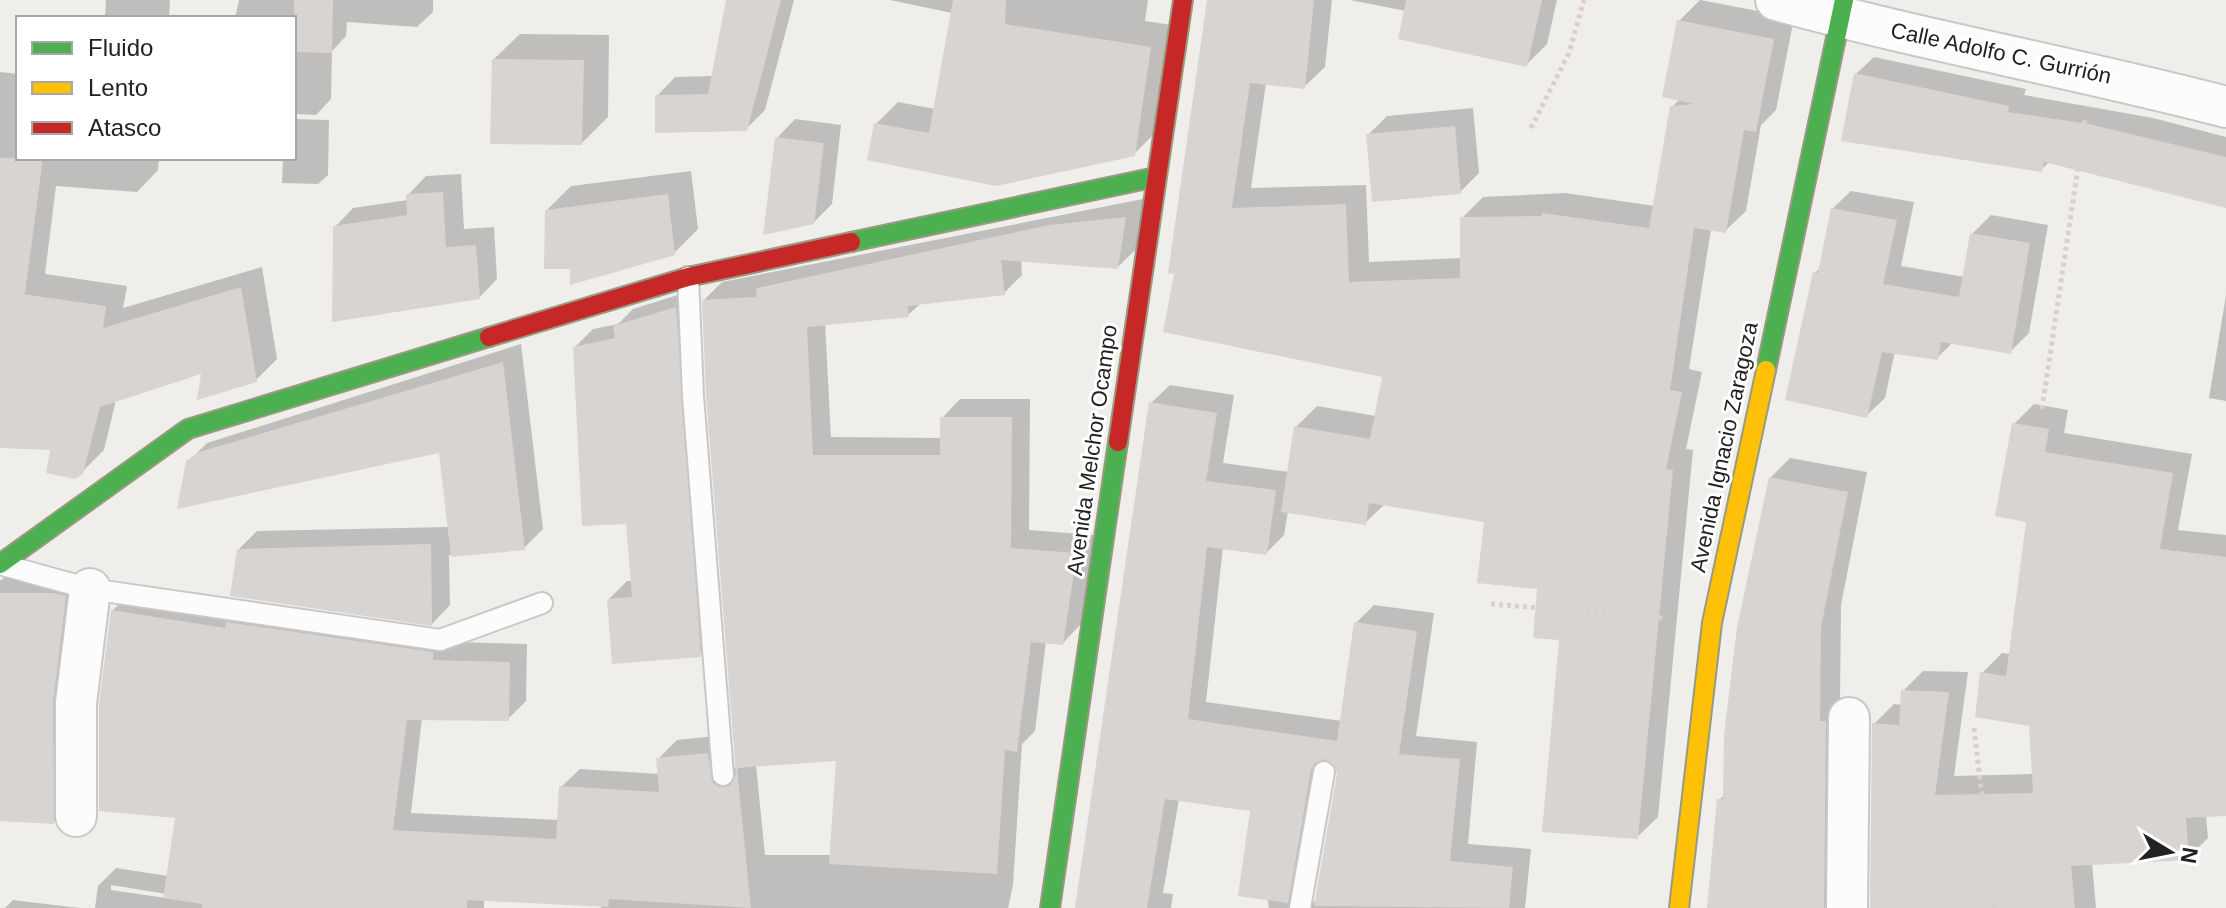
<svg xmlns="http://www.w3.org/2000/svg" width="2226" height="908" viewBox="0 0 2226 908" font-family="Helvetica,sans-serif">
<rect width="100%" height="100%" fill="#f0eeeb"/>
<!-- shadow -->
<g fill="#0003" fill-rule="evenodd">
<polygon points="99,0 170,0 169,18 105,18 106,0"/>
<polygon points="239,0 433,0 433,12 417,27 347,22 346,36 332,51 331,99 316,115 294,114 294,18 235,18"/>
<polygon points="730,0 794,0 765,110 746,129 657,96 675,77 714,76"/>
<polygon points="890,0 1148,0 1145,21 1172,25 1156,132 1134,154 996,184 876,124 898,102 935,109 952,13"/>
<path d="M1211,0H1332L1325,67L1304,87L1266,83L1251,188L1366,185L1369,262L1462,258V218L1483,197L1565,193L1655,206L1672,107L1680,99L1679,21L1700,0L1794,18L1776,110L1761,125L1746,211L1725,231L1711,229L1689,369L1702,372L1686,449L1693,450L1658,817L1637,837L1539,587L1486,520L1385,504L1365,523L1288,511L1284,535L1266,553L1223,547L1206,702L1342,721L1356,623L1374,605L1434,613L1416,736L1477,742L1468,844L1531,849L1525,908H1269L1252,810L1179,799L1163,893L1173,894L1171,908H1077L1151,403L1170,385L1234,395L1223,463L1289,472L1296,427L1317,406L1376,416L1384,375L1177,272ZM1327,759L1334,761L1339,774L1316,903L1309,899L1305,886Z"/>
<polygon points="1350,0 1557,0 1547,44 1526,65 1406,11"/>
<polygon points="520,34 609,35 608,117 582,143 494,59"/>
<polygon points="1874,57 2026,89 2024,95 2153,118 2226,137 2226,206 2049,162 2041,170 1856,74"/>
<polygon points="0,72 18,74 18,158 159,158 158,170 137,192 56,186 45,274 127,286 123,308 262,267 277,359 256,380 204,371 116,400 104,450 82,472 53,449 0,446"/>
<polygon points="1473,108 1479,173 1460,192 1368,135 1387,116"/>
<polygon points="294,119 329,120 328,175 318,184 282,183 283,158 294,158"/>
<polygon points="795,119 841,125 832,204 813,223 777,138"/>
<polygon points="691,171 698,229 674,253 571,267 547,210 571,186"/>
<polygon points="461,174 464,229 494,227 497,279 479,298 335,227 353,208 408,200 408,195 426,176"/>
<polygon points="1851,191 1914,202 1901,266 1965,277 1972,234 1991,215 2048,225 2029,333 2010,352 1953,342 1937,358 1895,351 1885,398 1866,416 1815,273 1822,266 1832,209"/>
<path d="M1143,199L1136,249L1118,267L1021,260L1022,275L1004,293L921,303L908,315L825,323L831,437L942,438V418L960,399H1030L1029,530L1094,535L1081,624L1063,643L1046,641L1035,731L1022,744L1013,885L1008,908H601V905L484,899V908H95L98,886L116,868L168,876L178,816L112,611L131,593L451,642L527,644L526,701L508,719L422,718L411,813L559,820L561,787L580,769L659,774L658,759L677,740L726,735L730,763L738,770L708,395L704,300L722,282ZM838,758L832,855H765L756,765ZM111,885L173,895V899L111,890Z"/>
<polygon points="694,290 718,637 700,655 609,599 627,581 633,581 628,521 575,347 593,329 618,324 633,309"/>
<polygon points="2226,295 2226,401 2209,398"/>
<polygon points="521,344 543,529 524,548 449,555 450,605 432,624 238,550 257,531 449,527 440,451 188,462 207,443"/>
<polygon points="2034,404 2068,410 2064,433 2192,454 2178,530 2226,535 2226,814 2206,815 2208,838 2188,858 2092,863 2096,908 1872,908 1874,724 1894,704 1902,705 1903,691 1923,671 1968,672 1954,776 2034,774 2031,724 1982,673 2002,653 2011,654 2028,521 2014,424"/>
<polygon points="1790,458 1867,472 1841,605 1840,701 1856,908 1709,908 1719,800 1726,793 1770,478"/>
<polygon points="6,576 84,578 72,803 54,822 0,819 0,581"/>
<polygon points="13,900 79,908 5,908"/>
</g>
<!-- building -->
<g fill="#d7d4d2">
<polygon points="294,0 333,0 332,53 294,52"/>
<polygon points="726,0 781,0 747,131 655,133 655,95 708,94"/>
<polygon points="953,0 1006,0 1005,24 1151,47 1135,156 996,186 867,160 874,123 929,133"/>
<polygon points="1207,0 1314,0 1305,89 1250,83 1232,208 1346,204 1349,282 1460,278 1460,217 1542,216 1542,213 1649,228 1670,106 1694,104 1662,97 1677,20 1774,39 1756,132 1744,130 1726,233 1694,228 1670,390 1682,392 1666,469 1673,470 1638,839 1542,832 1559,640 1533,638 1537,589 1477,583 1484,522 1369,503 1366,525 1281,512 1294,426 1370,439 1382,377 1163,332 1174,274 1168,273"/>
<polygon points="1406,0 1542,0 1527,67 1398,39"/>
<polygon points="492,59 584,60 582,145 490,144"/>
<polygon points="1854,73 2009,106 2008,112 2089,124 2226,157 2226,208 2044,162 2042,172 1841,141"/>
<polygon points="1455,126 1461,194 1372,202 1366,134"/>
<polygon points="775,137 824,143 814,224 763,235"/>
<polygon points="0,158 43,158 25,294 16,293 106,306 103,328 241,287 257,382 197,400 201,374 100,407 83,474 75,479 46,473 50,450 0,448"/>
<polygon points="443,192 446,247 476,245 480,299 332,322 333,226 407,215 406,194"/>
<polygon points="668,194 675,255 570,285 570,269 544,269 545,210"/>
<polygon points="1831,208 1897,220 1883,284 1959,297 1970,233 2030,243 2011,354 1941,342 1938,360 1882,352 1867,418 1785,400 1813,272 1818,273"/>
<polygon points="1126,217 1118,269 1001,260 1005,295 908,306 909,317 807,327 813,455 940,455 940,417 1012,417 1011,548 1077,553 1063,645 1031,642 1017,752 1005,750 997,874 829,864 836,761 737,768 751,908 609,899 608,907 467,900 467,908 202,908 202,904 163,898 175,818 99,811 99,704 111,610 225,628 226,622 433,652 433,660 510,662 509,721 407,720 393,830 556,839 559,786 659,792 656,758 708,753 712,782 718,787 730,786 736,774 706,395 702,300 756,297 757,288 1049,225"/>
<polygon points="676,307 701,657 612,664 607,599 632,597 626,524 582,526 573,347 615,338 613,326"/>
<polygon points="503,362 525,550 451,557 439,453 177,509 186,461 199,452"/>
<polygon points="1149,402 1217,413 1206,481 1276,490 1267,555 1207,547 1188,719 1337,741 1354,622 1417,631 1399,754 1460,759 1450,861 1513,867 1509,908 1314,906 1337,774 1333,763 1325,759 1315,763 1311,770 1288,903 1238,896 1250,811 1165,799 1147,908 1075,908"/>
<polygon points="2012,423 2049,429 2045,452 2173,473 2160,549 2226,557 2226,816 2186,818 2189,860 2071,866 2075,908 1870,908 1872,723 1899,725 1901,690 1949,692 1935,795 2033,793 2029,726 1975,717 1980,672 2006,676 2026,522 1995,516"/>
<polygon points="1769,477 1848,492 1821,627 1820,721 1826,721 1824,908 1707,908 1717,799 1723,799 1724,735 1737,627"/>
<polygon points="431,544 432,626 230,596 237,549"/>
<polygon points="0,593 54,593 66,596 53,703 54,824 0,821"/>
</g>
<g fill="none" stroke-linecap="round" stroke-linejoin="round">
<defs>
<g id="lane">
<polyline points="688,277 693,396 723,775"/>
<polyline points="3,565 90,589 440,640 542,603"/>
<polyline points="1300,908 1324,772"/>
</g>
<g id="street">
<path d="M1776,0C1924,41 2077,68 2226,107"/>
<polyline points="76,816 76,703 90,589"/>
<polyline points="1847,908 1849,718"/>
</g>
<g id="fast">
<polyline points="851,242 1156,177"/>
<polyline points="1766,370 1844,0"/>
<polyline points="0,564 188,429 489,337"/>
<polyline points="1050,908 1118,442"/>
</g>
<polyline id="slow" points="1679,908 1712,623 1766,370"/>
<g id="jam">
<polyline points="489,337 688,277 851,242"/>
<polyline points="1118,442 1183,0"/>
</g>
</defs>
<!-- lane casing -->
<use href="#lane" stroke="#c9c8c7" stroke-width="24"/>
<!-- street casing -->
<use href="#street" stroke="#c9c8c7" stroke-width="44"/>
<!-- fast casing -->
<use href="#fast" stroke="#999a82" stroke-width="22"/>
<!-- slow casing -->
<use href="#slow" stroke="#999a82" stroke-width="22"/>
<!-- jam casing -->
<use href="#jam" stroke="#999a82" stroke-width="22"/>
<!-- path -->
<g stroke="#dccecd" stroke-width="5" stroke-dasharray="4 4" stroke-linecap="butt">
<polyline points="1531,128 1569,53 1584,0"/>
<polyline points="2042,409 2085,120"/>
<polyline points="1491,604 1665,618"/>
<polyline points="1974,728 1995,908"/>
</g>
<!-- lane -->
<use href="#lane" stroke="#fdfcfc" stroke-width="20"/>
<!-- street -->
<use href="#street" stroke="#fdfcfc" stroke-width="40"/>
<!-- fast -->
<use href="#fast" stroke="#4caf50" stroke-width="18"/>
<!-- slow -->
<use href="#slow" stroke="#ffc107" stroke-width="18"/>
<!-- jam -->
<use href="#jam" stroke="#c62828" stroke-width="18"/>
</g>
<g text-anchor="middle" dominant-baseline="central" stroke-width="6" stroke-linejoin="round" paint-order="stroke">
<!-- street labels -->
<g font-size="22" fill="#222" stroke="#fff">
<text transform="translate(2001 53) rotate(12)">Calle Adolfo C. Gurrión</text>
<text transform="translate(1724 447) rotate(-78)">Avenida Ignacio Zaragoza</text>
<text transform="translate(1092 450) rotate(-82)">Avenida Melchor Ocampo</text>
</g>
</g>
<!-- legend -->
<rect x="16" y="16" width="280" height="144" fill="#ffffff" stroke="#a7a7a7" stroke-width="2"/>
<rect x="32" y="42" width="40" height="12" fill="#4caf50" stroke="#a7a7a7" stroke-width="2"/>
<text x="88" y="56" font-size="24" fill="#222222">Fluido</text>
<rect x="32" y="82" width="40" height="12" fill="#ffc107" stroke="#a7a7a7" stroke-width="2"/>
<text x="88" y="96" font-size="24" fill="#222222">Lento</text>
<rect x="32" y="122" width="40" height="12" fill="#c62828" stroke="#a7a7a7" stroke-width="2"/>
<text x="88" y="136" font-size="24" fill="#222222">Atasco</text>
<!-- north arrow -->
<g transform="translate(2170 852) rotate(100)" stroke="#ffffff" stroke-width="6" paint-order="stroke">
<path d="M0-6L14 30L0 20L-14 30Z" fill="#222222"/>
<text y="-12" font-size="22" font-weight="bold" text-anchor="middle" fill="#222222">N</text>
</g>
</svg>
